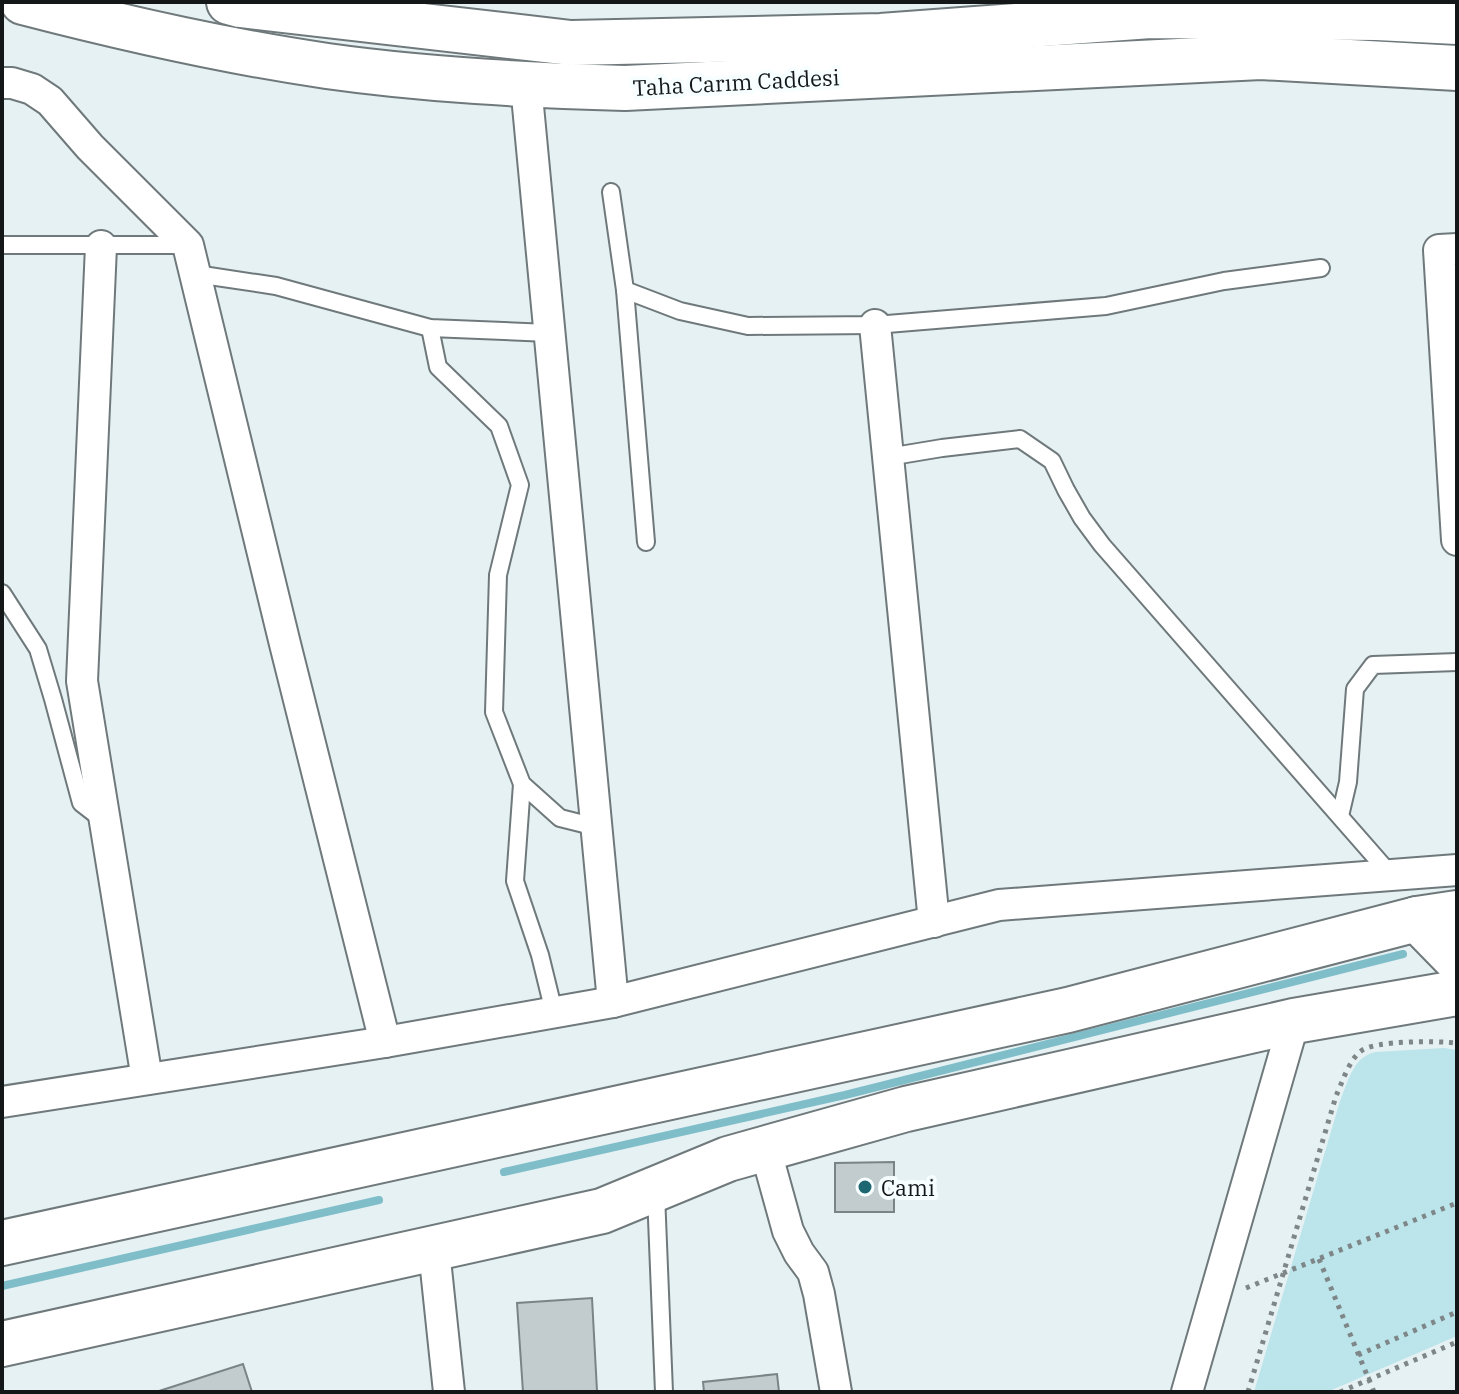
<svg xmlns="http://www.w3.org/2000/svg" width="1459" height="1394" viewBox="0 0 1459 1394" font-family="'IBM Plex Serif',serif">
<rect width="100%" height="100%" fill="#e6f1f3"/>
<!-- green -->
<path fill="#bbe4eb" d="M1444,1048L1457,1050V1336L1327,1392H1254L1340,1101C1348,1082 1353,1056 1376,1052Z"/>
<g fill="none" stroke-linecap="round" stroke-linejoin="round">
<!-- stream -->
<g stroke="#7fbec9" stroke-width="8">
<polyline points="504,1172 845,1095 1403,954"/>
<polyline points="2,1286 379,1200"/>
</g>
</g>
<!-- building -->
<g fill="#c2ccce" stroke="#7a8486" stroke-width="2">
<polygon points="894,1162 894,1212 835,1212 835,1163"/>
<polygon points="592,1298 597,1391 523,1392 517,1303"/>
<polygon points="243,1364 252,1392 156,1392"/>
<polygon points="777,1374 779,1392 704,1392 703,1382"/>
</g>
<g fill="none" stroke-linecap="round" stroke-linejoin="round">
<defs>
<g id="lane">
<polyline points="611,192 625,290 646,542"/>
<polyline points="2,245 187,245"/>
<polyline points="196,274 276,286 430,328 549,333"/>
<polyline points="625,290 680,311 748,326 875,325 1106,306 1224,281 1321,268"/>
<polyline points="430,328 438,367 499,426 520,485 498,575 494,712 522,784 560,818 596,827"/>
<polyline points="888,457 942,448 1020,439 1052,461 1066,490 1082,518 1102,545 1391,875"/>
<polyline points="2,593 38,649 53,699 81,803 103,820"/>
<polyline points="522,784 515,881 540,955 554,1012"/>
<polyline points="1340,816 1348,782 1355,689 1373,665 1457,662"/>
<polyline points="656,1194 664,1392"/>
</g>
<g id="street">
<polyline points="2,83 12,83 32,89 50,101 90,147 188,245 285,644 385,1042"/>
<polyline points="526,85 613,1002"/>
<polyline points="101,246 82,681 147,1079"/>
<polyline points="1457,249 1439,250 1457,540"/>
<polyline points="875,325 934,922"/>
<polyline points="2,1102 385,1042 613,1002 999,905 1457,870"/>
<polyline points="765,1148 788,1231 799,1253 813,1272 819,1294 836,1392"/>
<polyline points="434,1250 449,1392"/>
<polyline points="1187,1392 1294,1021"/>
</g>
<g id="secondary">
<polyline points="1417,919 1457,960"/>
<polyline points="2,1243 1068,1010 1417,919 1457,913"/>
<polyline points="2,1344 602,1211 728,1159 906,1109 1294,1021 1457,993"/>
</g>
<g id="primary">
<path d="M23,2C123,28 224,51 327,66C426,80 526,85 625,88L1261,57L1457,68"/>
<polyline points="229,2 240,5 571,43 881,36 1150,16 1377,18 1457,22"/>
</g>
</defs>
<!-- lane casing -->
<use href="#lane" stroke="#6f797b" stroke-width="20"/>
<!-- street casing -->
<use href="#street" stroke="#6f797b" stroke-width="34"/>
<!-- secondary casing -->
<use href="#secondary" stroke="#6f797b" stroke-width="48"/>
<!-- primary casing -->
<use href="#primary" stroke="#6f797b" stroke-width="48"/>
<!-- path -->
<g stroke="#7e8687" stroke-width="5" stroke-dasharray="4 6" stroke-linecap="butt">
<polyline points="1319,1259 1374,1392"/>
<polyline points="1246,1288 1457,1203"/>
<polyline points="1358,1355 1457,1312"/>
<path d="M1248,1392L1336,1096C1342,1083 1349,1060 1361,1051C1375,1040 1438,1041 1457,1043"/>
<polyline points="1340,1392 1457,1342"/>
</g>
<!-- lane -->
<use href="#lane" stroke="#fff" stroke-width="16"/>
<!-- street -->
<use href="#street" stroke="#fff" stroke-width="30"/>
<!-- secondary -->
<use href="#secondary" stroke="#fff" stroke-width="44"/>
<!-- primary -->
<use href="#primary" stroke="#fff" stroke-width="44"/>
</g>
<!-- markers -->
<circle fill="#1d6772" stroke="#f7feff" stroke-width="3" cx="865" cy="1187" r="8"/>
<g text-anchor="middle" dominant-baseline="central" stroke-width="8" stroke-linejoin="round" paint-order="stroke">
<!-- street labels -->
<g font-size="22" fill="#131717" stroke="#f7feff">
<text transform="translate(736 82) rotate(-3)">Taha Carım Caddesi</text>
</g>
<!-- poi labels -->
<g font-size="22" fill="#131717" stroke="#f7feff" text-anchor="start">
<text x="881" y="1187">Cami</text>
</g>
</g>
<!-- border -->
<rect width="1459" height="1394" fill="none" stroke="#131717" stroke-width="8"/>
</svg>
